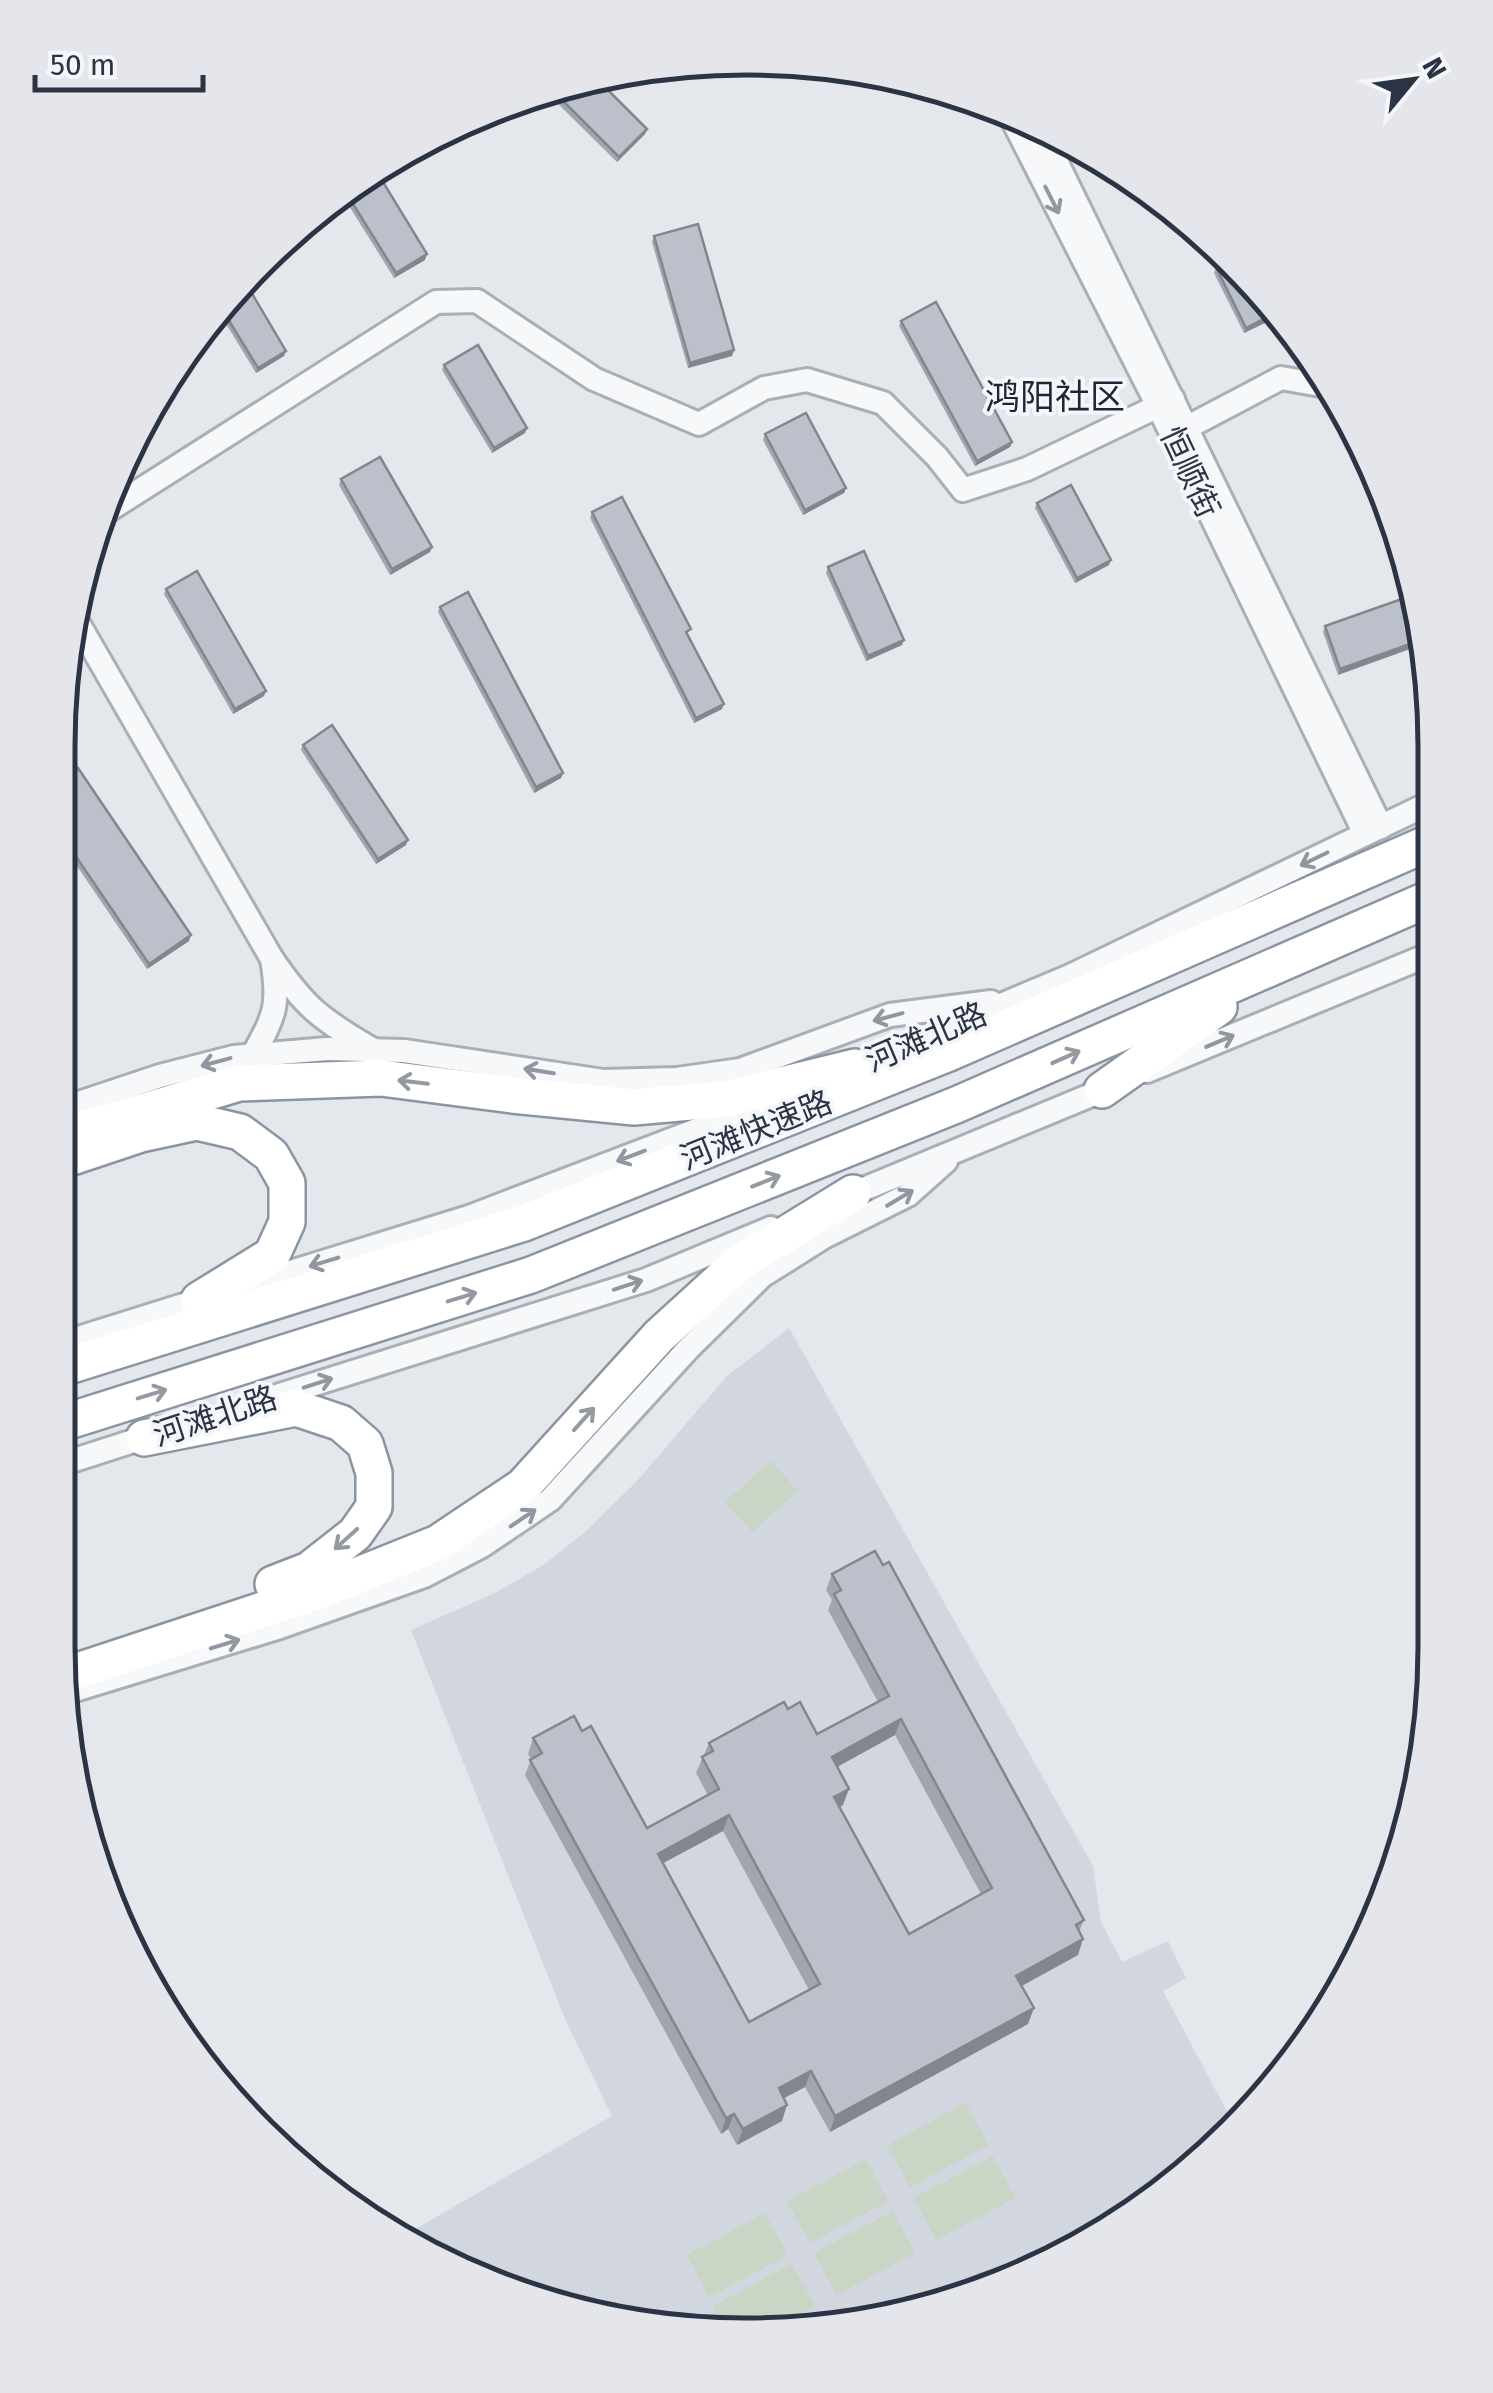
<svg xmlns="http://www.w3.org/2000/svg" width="1493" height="2393" viewBox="0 0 1493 2393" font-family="'Fira Sans','Noto Sans SC',sans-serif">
<rect width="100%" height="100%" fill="#e4e7ec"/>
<!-- built -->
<polygon fill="#d2d6de" points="789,1328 1093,1866 1101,1922 1122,1962 1168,1941 1186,1978 1163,1991 1234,2125 1165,2193 967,2299 746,2335 526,2299 427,2246 417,2228 612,2116 565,2019 411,1630 497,1592 543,1565 584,1533 637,1481 726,1377"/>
<!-- green -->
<g fill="#c9d6c5">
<polygon points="771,1461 798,1491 752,1532 725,1502"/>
<polygon points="966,2103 989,2145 910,2187 887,2145"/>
<polygon points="993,2156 1015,2198 936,2240 914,2198"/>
<polygon points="866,2159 888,2201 810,2243 787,2201"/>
<polygon points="1152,2191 1156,2198 1036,2262 1033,2257"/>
<polygon points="893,2211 915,2253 837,2295 814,2253"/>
<polygon points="765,2213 788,2255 709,2297 687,2255"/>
<path d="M792,2264L815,2306C785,2322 762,2338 727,2332L713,2306Z"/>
</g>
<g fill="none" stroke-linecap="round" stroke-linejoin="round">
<defs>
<g id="minor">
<polyline points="1009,113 1158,406 1365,834"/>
<polyline points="1038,124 1381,827"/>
<polyline points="1188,427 1281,378 1332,387"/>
<polyline points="101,515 436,302 477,301 594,379 699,424 764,388 807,380 883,403 937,457 963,490 1027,469 1173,399"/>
<polyline points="74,616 272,959"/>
<path d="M253,1055C275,1015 280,1005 272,959C304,1006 320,1019 370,1048"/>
<polyline points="846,1070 1068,977 1434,801"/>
<polyline points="1147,1071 1433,953"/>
<polyline points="61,1109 160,1076 234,1057 327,1049 404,1051 603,1081 677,1079 740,1070 890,1015 991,1002"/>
<polyline points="842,1198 1113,1086"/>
<polyline points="239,1288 469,1217 775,1100"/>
<polyline points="59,1344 209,1297"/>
<polyline points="267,1399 646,1280 771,1228"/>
<polyline points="59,1465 155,1434"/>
<polyline points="65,1693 280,1627 424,1576 482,1546 550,1500 688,1349 762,1276 824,1237 908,1195 946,1161"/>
</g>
<g id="highway">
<polyline points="1102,1090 1219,1007"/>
<polyline points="61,1136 239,1083 381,1078 512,1095 634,1107 725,1099 855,1067"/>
<polyline points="60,1161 141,1134 197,1122 240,1132 271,1155 287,1183 287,1222 272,1255 199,1300"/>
<polyline points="59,1369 524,1223 949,1053 1433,841"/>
<polyline points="59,1424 531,1275 956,1105 1433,897"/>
<polyline points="144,1438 296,1408 341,1423 365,1444 374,1473 374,1507 355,1534 309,1570 273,1584"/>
<polyline points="62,1676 311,1594 438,1543 523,1486 659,1336 739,1263 853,1193"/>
</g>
</defs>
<!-- minor casing -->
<use href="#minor" stroke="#a9aeb7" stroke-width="28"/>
<!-- highway casing -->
<use href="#highway" stroke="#8b94a3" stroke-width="40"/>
<!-- minor -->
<use href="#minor" stroke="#f7f8fa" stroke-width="22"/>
<!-- highway -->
<use href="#highway" stroke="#fff" stroke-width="35"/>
</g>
<!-- wall -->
<g fill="#a1a5ae" fill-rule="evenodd">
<polygon points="596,78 647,129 645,134 617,162 544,90"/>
<polygon points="375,169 425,260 394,278 341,193"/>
<polygon points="1197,229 1265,293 1277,312 1275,318 1244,333 1214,273 1216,267"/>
<polygon points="654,236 734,350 732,356 688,368 652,242"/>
<polygon points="244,280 284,356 256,373 217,309"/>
<polygon points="901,321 1012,442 1010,447 975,466 899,326"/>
<polygon points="444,365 527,428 525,433 492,453 442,370"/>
<polygon points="765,434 846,488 844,493 803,515 763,440"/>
<polygon points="341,479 432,547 430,552 390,575 339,485"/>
<polygon points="1037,503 1109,565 1075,583 1035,508"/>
<polygon points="592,512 689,635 722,709 694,723 590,518"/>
<polygon points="828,567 902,645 866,661 826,573"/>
<polygon points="166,589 264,696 233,714 164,594"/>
<polygon points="1416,594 1338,675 1323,632 1325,626"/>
<polygon points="440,607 563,773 561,778 534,793 438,612"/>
<polygon points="303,745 406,845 376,864 301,750"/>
<polygon points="63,779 189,941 147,969 62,844"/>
<path d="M832,1574L1084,1920L1079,1932L1078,1955L1022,1986L1028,2024L830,2132L805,2087L784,2098L782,2121L737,2145L728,2129L721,2134L525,1775L531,1759L528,1754L533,1738L582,1731L647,1828L708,1795L696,1773L709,1743L788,1709L817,1734L878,1702L828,1610L832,1600L826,1590ZM895,1735L981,1894L909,1934L840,1807L843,1805L837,1767ZM723,1831L809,1990L749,2022L663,1863Z"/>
</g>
<!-- shaded-wall -->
<g fill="#83868d">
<polygon points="647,129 645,134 617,162 619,157"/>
<polygon points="427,254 425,260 394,278 396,273"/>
<polygon points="1277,312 1275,318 1244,333 1246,328"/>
<polygon points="734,350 732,356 688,368 690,363"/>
<polygon points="286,351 284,356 256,373 258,368"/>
<polygon points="527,428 525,433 492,453 494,448"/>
<polygon points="1012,442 1010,447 975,466 977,461"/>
<polygon points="846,488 844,493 803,515 805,510"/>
<polygon points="432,547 430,552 390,575 392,569"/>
<polygon points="1111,560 1109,565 1075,583 1077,578"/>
<polygon points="1424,639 1424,644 1338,675 1340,669"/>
<polygon points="904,640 902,645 866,661 868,656"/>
<polygon points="266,691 264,696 233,714 235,709"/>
<polygon points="724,704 722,709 694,723 696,718"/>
<polygon points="563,773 561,778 534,793 536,787"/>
<polygon points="408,840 406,845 376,864 378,859"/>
<polygon points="191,935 189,941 147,969 149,964"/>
<polygon points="901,1719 895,1735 826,1773 832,1757"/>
<polygon points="849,1789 843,1805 829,1813 834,1797"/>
<polygon points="729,1815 723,1831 652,1869 658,1854"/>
<polygon points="1083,1939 1078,1955 1010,1992 1016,1976"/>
<polygon points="1034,2008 1028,2024 830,2132 835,2116"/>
<polygon points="811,2071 805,2087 773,2104 779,2088"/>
<polygon points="787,2105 782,2121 737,2145 743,2129"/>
<polygon points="734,2114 728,2129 721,2134 726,2118"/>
</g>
<!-- building -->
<g fill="#bbc0ca" stroke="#83868d" stroke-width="2.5" fill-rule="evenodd">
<polygon points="596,78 647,129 619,157 550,88"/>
<polygon points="375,169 427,254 396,273 345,191"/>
<polygon points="698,224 734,350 690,363 654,236"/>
<polygon points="1206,238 1265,293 1277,312 1246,328 1216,267 1220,265"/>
<polygon points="244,280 286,351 258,368 220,306"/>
<polygon points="936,302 1012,442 977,461 901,321"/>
<polygon points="478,345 527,428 494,448 444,365"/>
<polygon points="806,413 846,488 805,510 765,434"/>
<polygon points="380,457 432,547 392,569 341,479"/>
<polygon points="1071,485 1111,560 1077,578 1037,503"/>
<polygon points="622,497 691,629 686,632 724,704 696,718 592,512"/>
<polygon points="864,551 904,640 868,656 828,567"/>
<polygon points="197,571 266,691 235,709 166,589"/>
<polygon points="468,592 563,773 536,787 440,607"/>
<polygon points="1416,594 1424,639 1340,669 1325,626"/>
<polygon points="332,725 408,840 378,859 303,745"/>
<polygon points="78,768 191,935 149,964 62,836 63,779"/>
<path d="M875,1551L883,1565L889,1562L1084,1920L1076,1925L1083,1939L1016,1976L1034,2008L835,2116L811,2071L779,2088L787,2105L743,2129L734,2114L726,2118L530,1760L542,1753L533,1738L574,1716L582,1731L591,1726L647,1828L719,1789L702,1757L713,1751L709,1743L784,1702L788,1709L800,1702L817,1734L889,1696L834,1594L841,1590L832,1574ZM901,1719L992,1888L909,1934L834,1797L849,1789L832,1757ZM729,1815L820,1984L749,2022L658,1854Z"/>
</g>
<!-- one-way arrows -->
<defs><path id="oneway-shaft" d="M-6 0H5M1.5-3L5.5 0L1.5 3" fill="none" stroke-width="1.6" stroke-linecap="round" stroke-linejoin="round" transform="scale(2.5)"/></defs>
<g stroke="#9196a0">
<use href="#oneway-shaft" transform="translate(1052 200) rotate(63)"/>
<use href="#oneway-shaft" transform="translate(1314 859) rotate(154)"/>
<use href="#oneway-shaft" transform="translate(888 1017) rotate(165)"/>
<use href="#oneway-shaft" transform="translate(1220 1041) rotate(-23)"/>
<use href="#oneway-shaft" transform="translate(216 1062) rotate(165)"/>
<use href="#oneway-shaft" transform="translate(539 1071) rotate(-171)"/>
<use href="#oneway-shaft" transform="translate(631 1156) rotate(159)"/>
<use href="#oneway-shaft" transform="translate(900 1198) rotate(-31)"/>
<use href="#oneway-shaft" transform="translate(324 1262) rotate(163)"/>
<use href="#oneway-shaft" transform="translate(628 1285) rotate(-18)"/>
<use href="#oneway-shaft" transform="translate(318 1383) rotate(-18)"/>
<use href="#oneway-shaft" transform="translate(523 1518) rotate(-34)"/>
<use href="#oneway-shaft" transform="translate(225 1644) rotate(-17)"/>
</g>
<g stroke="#959aa2">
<use href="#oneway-shaft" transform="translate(1066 1057) rotate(-24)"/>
<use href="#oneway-shaft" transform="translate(413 1082) rotate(-173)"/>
<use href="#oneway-shaft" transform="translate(766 1181) rotate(-22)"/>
<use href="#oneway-shaft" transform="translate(462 1297) rotate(-17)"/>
<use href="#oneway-shaft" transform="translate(152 1394) rotate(-17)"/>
<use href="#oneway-shaft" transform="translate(584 1419) rotate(-48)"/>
<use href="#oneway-shaft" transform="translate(346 1539) rotate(138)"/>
</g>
<g text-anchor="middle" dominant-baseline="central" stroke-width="8" stroke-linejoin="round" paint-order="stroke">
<!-- street labels -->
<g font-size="32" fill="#2b3445" stroke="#f4f6f9">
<text transform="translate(1190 472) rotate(65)">恒顺街</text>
<text transform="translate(926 1037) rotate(-23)">河滩北路</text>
<text transform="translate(756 1130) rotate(-22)">河滩快速路</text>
<text transform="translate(215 1416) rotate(-18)">河滩北路</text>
</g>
<!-- neighbourhood labels -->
<g font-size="35" fill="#1d2536" stroke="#f4f6f9">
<text x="1055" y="397">鸿阳社区</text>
</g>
</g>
<!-- crop -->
<path d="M0 0H1493V2393H0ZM746 75H747A671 671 0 0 1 1418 746V1647A671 671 0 0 1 747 2318H746A671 671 0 0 1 75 1647V746A671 671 0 0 1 746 75Z" fill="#e4e6eb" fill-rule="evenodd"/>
<path fill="none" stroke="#2b3445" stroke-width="5" d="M746 75H747A671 671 0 0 1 1418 746V1647A671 671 0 0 1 747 2318H746A671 671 0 0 1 75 1647V746A671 671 0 0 1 746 75Z"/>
<!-- north arrow -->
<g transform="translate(1413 80) rotate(61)" stroke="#f4f6f9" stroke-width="8" paint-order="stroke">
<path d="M0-8L18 38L0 25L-18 38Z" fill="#2b3445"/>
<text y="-15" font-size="28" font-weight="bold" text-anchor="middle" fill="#2b3445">N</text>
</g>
<!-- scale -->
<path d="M35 75v15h168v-15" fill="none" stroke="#2b3445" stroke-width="5"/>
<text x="50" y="75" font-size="30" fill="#2b3445" stroke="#f4f6f9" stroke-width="8" paint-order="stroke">50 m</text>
</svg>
